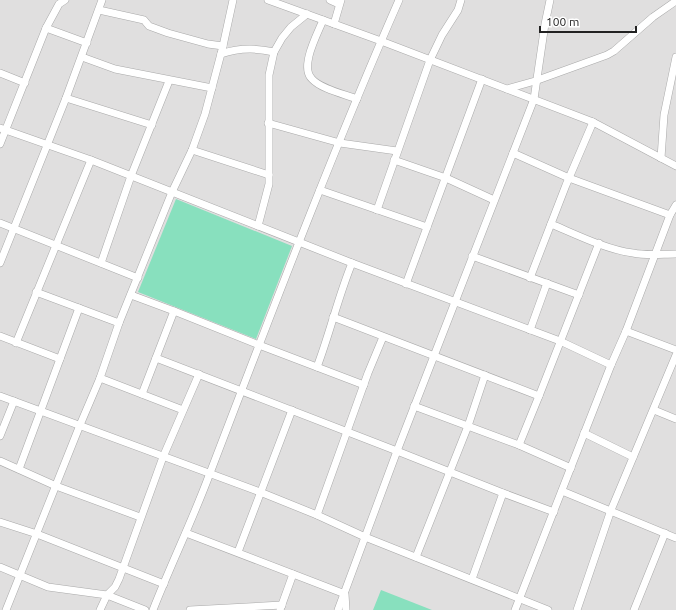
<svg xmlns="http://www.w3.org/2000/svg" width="676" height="610" viewBox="0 0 676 610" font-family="Ubuntu,sans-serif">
<rect width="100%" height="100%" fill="#f2efe9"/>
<!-- residential -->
<rect fill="#e0dfdf" x="0" y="0" width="676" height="610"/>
<!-- pitch -->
<g fill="#88e0be">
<polygon points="176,199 292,246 256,339 138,292"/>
<polygon points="381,590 432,610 373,610"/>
</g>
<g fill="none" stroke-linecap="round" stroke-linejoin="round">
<defs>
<g id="minor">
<polyline points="268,0 381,41 593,122 676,166"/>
<polyline points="330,0 339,4"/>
<polyline points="99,10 144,20 149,26 168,33 208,44 223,46"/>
<path d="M323,20C318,33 299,67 312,79C321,89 344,94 357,99"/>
<polyline points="334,24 341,0"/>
<polyline points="46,28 87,43"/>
<path d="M221,54C238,48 257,48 274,52"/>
<polyline points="82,57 115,69 212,88"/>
<polyline points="0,73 25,83"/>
<polyline points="507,89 535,81 607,55 614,51 653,17 676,1"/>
<polyline points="66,98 152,125"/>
<polyline points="268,123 340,143 397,151"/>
<polyline points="0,128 91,160 352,263 560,341 611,365"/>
<polyline points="0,144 46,28 59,4 65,0"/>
<polyline points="192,150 269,175"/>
<polyline points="513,153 569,178 670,215"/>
<polyline points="661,158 664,115 676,57"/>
<polyline points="394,160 446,178 494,200"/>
<polyline points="320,190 427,227"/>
<polyline points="377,210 430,60 442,35 458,10 461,0"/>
<polyline points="0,223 138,278"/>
<path d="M551,224C575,234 607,250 633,253C647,256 662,254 676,254"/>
<polyline points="258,226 269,184 269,75 274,52 282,38 291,27 307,14"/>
<polyline points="472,256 579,295"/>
<polyline points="0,263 66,98 102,0"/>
<polyline points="101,263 131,176 169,81"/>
<polyline points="530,278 566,185 593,122"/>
<polyline points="406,284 482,79"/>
<polyline points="36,292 119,323"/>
<polyline points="131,295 174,311 259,345 364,385"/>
<polyline points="333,317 539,396"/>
<polyline points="530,330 547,283"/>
<polyline points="626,331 676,350"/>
<polyline points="0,336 60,359"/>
<polyline points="16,343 91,160"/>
<polyline points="156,358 397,451 503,493 554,512"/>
<path d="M317,367C330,333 338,297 352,263"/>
<polyline points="100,378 183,410"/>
<polyline points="142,394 174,311"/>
<polyline points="0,396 260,492 317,515 365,537 548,610"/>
<polyline points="414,406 519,445 571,468"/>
<polyline points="654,410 676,419"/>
<polyline points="584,433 633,457"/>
<polyline points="0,436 14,401"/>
<polyline points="519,445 539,396 599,243"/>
<polyline points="0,461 56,486 140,517"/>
<polyline points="19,469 79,308"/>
<polyline points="562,491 676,538"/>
<polyline points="317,515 368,373 383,337"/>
<polyline points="0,522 37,534 164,584"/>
<polyline points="186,533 345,594 346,610"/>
<polyline points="238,552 292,410"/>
<polyline points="416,557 468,426 485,375"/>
<polyline points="0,567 48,587 107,595 145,610"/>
<polyline points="472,579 503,493"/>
<polyline points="6,610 80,425 100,378 119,323 172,192 192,150 205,114 223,46 233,0"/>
<polyline points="100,610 107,595 115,587 119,579 163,457 199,374"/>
<path d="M153,610C171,564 193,519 210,473C271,314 331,155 399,0"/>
<polyline points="190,610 282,605"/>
<polyline points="280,610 293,574"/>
<polyline points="338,610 397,451 534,99 545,24 550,0"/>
<polyline points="515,610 611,365 626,331 670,215 676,205"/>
<polyline points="577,610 611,510 676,355"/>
<polyline points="634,610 665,533"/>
</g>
</defs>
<!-- minor casing -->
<use href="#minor" stroke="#a9a9a9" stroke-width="8"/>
<!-- minor -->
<use href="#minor" stroke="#fff" stroke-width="7"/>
</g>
<!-- scale -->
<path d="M540 26v6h96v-6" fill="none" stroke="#222222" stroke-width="2"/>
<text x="546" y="26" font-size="12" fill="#222222" stroke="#ffffff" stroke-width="3" paint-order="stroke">100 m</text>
</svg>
